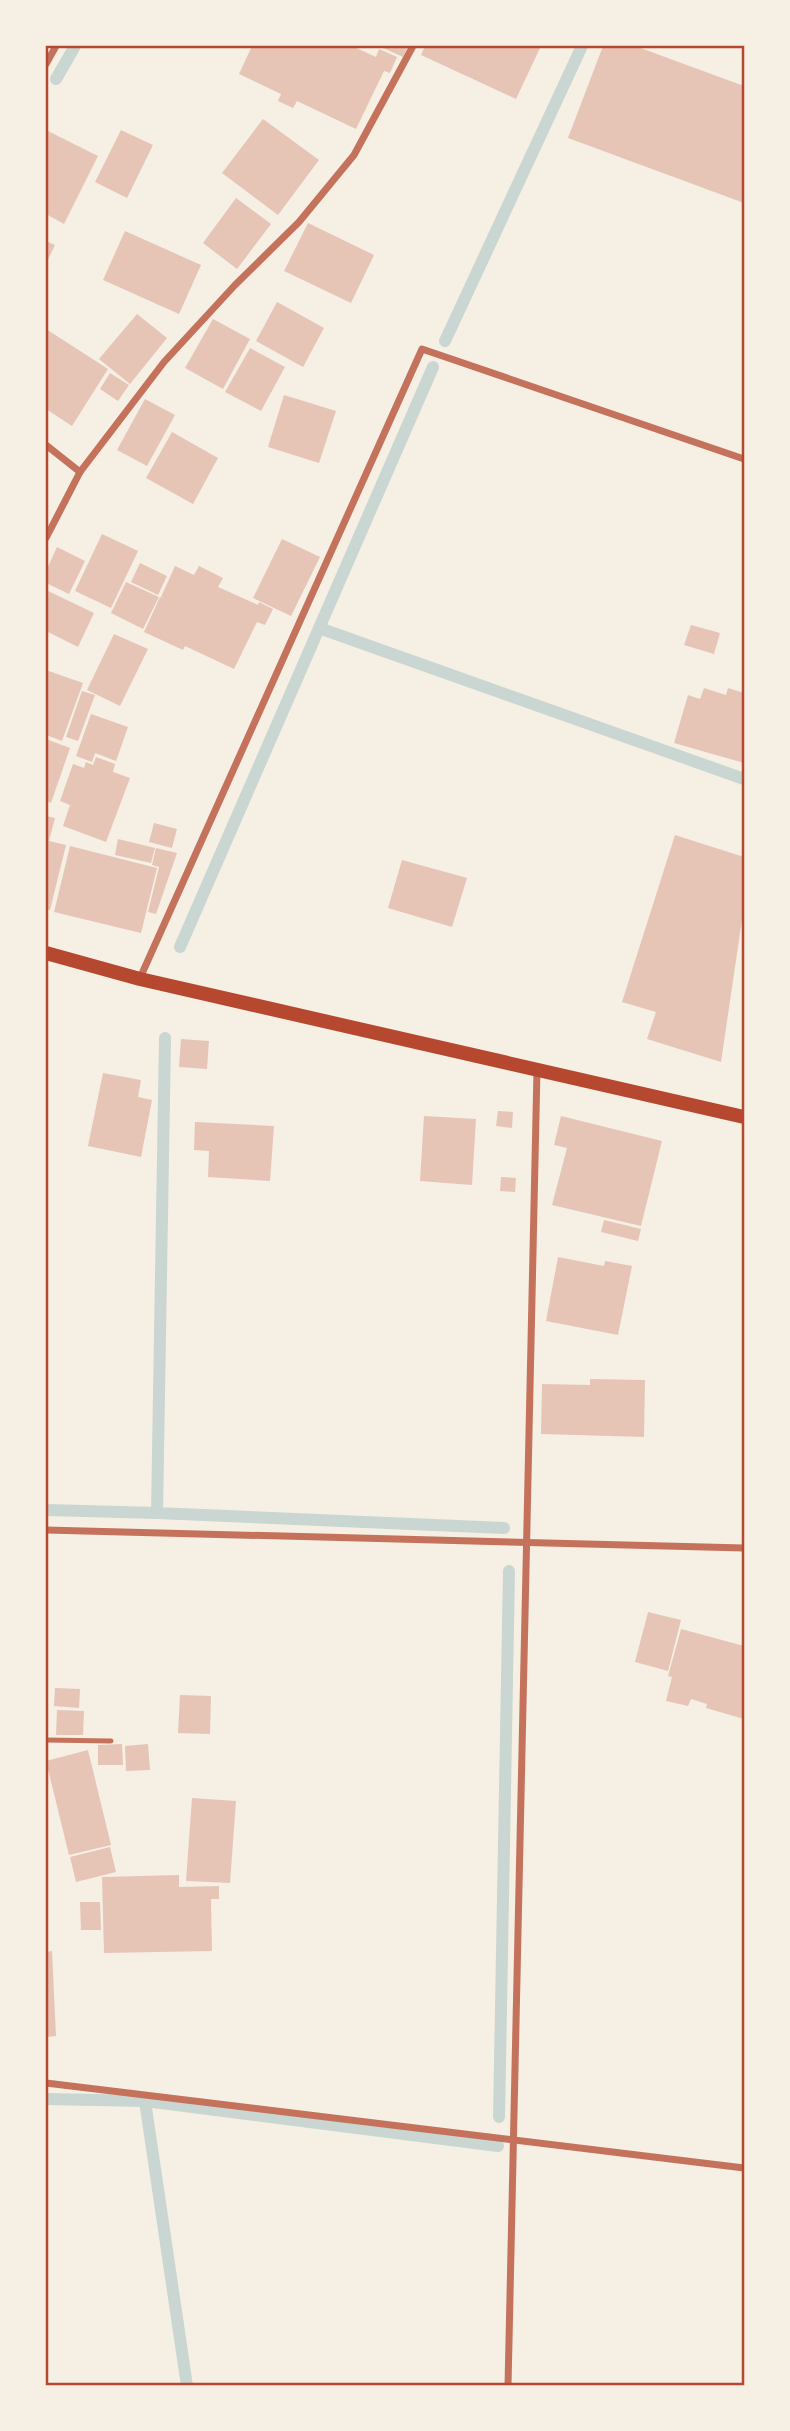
<svg xmlns="http://www.w3.org/2000/svg" width="790" height="2431" viewBox="0 0 790 2431" font-family="Commissioner,sans-serif">
<rect width="100%" height="100%" fill="#f6efe4"/>
<g fill="none" stroke-linecap="round" stroke-linejoin="round">
<!-- stream -->
<g stroke="#c9d6d2" stroke-width="12">
<polyline points="56,79 75,46"/>
<polyline points="445,341 582,46"/>
<polyline points="319,628 744,779"/>
<polyline points="180,947 433,367"/>
<polyline points="165,1038 157,1513 504,1528"/>
<polyline points="46,1510 157,1513"/>
<polyline points="46,2099 145,2101 498,2146"/>
<polyline points="145,2101 187,2386"/>
<polyline points="499,2117 509,1571"/>
</g>
</g>
<!-- building -->
<g fill="#e6c5b7">
<polygon points="252,46 352,46 376,57 379,49 397,57 390,73 384,71 356,129 297,101 293,108 278,101 281,94 239,74"/>
<polygon points="379,46 408,46 403,57"/>
<polygon points="425,46 541,46 516,99 421,55"/>
<polygon points="603,46 635,46 744,86 744,203 568,138"/>
<polygon points="263,119 319,160 278,215 222,173"/>
<polygon points="46,130 98,156 64,224 46,214"/>
<polygon points="121,130 153,145 127,198 95,182"/>
<polygon points="236,198 271,224 237,269 203,243"/>
<polygon points="308,223 374,255 351,303 284,271"/>
<polygon points="125,231 201,265 179,314 103,280"/>
<polygon points="46,241 55,245 46,264"/>
<polygon points="277,302 324,328 303,367 256,341"/>
<polygon points="137,314 167,338 130,384 99,359"/>
<polygon points="213,319 250,339 223,389 185,368"/>
<polygon points="46,329 108,369 72,426 46,409"/>
<polygon points="250,348 285,367 261,411 225,392"/>
<polygon points="110,373 129,385 118,401 100,389"/>
<polygon points="284,395 336,411 319,463 268,447"/>
<polygon points="145,399 175,415 147,466 117,450"/>
<polygon points="172,432 218,458 193,504 146,478"/>
<polygon points="102,534 138,551 111,608 75,591"/>
<polygon points="282,539 320,557 291,616 253,598"/>
<polygon points="57,547 85,561 69,594 46,583 46,571"/>
<polygon points="140,563 167,576 158,595 131,582"/>
<polygon points="175,566 194,575 199,566 223,578 218,587 258,605 259,602 273,609 265,625 257,622 234,669 185,646 183,650 144,632 160,597 164,598 161,597"/>
<polygon points="126,582 159,597 143,629 111,613"/>
<polygon points="46,590 94,613 78,647 46,631"/>
<polygon points="691,625 720,633 714,654 684,645"/>
<polygon points="114,634 148,649 120,706 87,690"/>
<polygon points="46,670 83,683 62,741 46,735"/>
<polygon points="704,688 726,695 728,688 744,693 744,763 674,743 688,695 700,699"/>
<polygon points="82,691 95,695 78,741 66,737"/>
<polygon points="91,714 128,727 116,761 95,753 92,762 76,756"/>
<polygon points="46,739 70,748 51,803 46,801"/>
<polygon points="96,757 115,764 113,772 130,778 106,842 63,826 70,805 60,801 73,764 84,768 86,762 93,765"/>
<polygon points="46,816 55,818 49,841 66,845 50,910 46,909"/>
<polygon points="154,823 177,829 172,848 149,842"/>
<polygon points="675,835 744,857 744,906 721,1062 647,1039 656,1012 622,1002"/>
<polygon points="118,839 155,848 151,863 115,855"/>
<polygon points="70,846 157,868 141,933 54,912"/>
<polygon points="156,848 177,853 156,914 148,912 159,867 152,865"/>
<polygon points="402,860 467,878 452,927 388,908"/>
<polygon points="181,1039 209,1041 207,1069 179,1067"/>
<polygon points="103,1073 141,1080 138,1097 152,1100 141,1157 88,1146"/>
<polygon points="498,1111 513,1112 512,1128 496,1126"/>
<polygon points="424,1116 476,1119 472,1185 420,1181"/>
<polygon points="561,1116 662,1141 641,1226 552,1205 567,1148 554,1145"/>
<polygon points="195,1122 274,1126 270,1181 208,1177 209,1151 194,1150"/>
<polygon points="501,1177 516,1178 515,1192 500,1191"/>
<polygon points="604,1220 641,1229 638,1241 601,1232"/>
<polygon points="558,1257 604,1266 605,1261 632,1266 618,1335 546,1321"/>
<polygon points="590,1379 645,1380 644,1437 541,1434 542,1384 590,1385"/>
<polygon points="648,1612 681,1620 668,1671 635,1662"/>
<polygon points="681,1629 744,1646 744,1719 706,1708 707,1704 691,1699 688,1706 666,1701 672,1677 668,1676"/>
<polygon points="55,1688 80,1689 79,1708 54,1706"/>
<polygon points="180,1695 211,1696 210,1734 178,1733"/>
<polygon points="57,1710 84,1711 83,1735 56,1735"/>
<polygon points="122,1744 123,1765 98,1765 98,1745"/>
<polygon points="148,1744 150,1770 126,1771 125,1746"/>
<polygon points="88,1750 111,1845 69,1855 46,1761"/>
<polygon points="192,1798 236,1801 230,1883 186,1881"/>
<polygon points="110,1847 116,1872 76,1882 70,1857"/>
<polygon points="179,1875 179,1887 219,1886 219,1899 211,1899 212,1951 104,1953 102,1877"/>
<polygon points="80,1902 100,1902 101,1930 81,1930"/>
<polygon points="52,1951 56,2036 46,2037 46,1952"/>
</g>
<g fill="none" stroke-linecap="round" stroke-linejoin="round">
<!-- service -->
<polyline stroke="#c5725c" stroke-width="5" points="46,1740 111,1741"/>
<!-- minor -->
<g stroke="#c5725c" stroke-width="7">
<polyline points="46,64 56,46"/>
<polyline points="46,445 80,472"/>
<polyline points="46,538 80,472 164,362 235,285 299,222 354,155 413,46"/>
<polyline points="140,978 422,349 744,459"/>
<polyline points="46,1530 744,1548"/>
<polyline points="46,2083 744,2168"/>
<polyline points="508,2386 537,1070"/>
</g>
<!-- secondary -->
<polyline stroke="#b5482f" stroke-width="14" points="46,953 140,979 744,1117"/>
</g>
<!-- border -->
<rect width="790" height="2431" fill="none" stroke="#f6efe4" stroke-width="94"/>
<rect x="47" y="47" width="696" height="2337" fill="none" stroke="#b5482f" stroke-width="2.5"/>
</svg>
